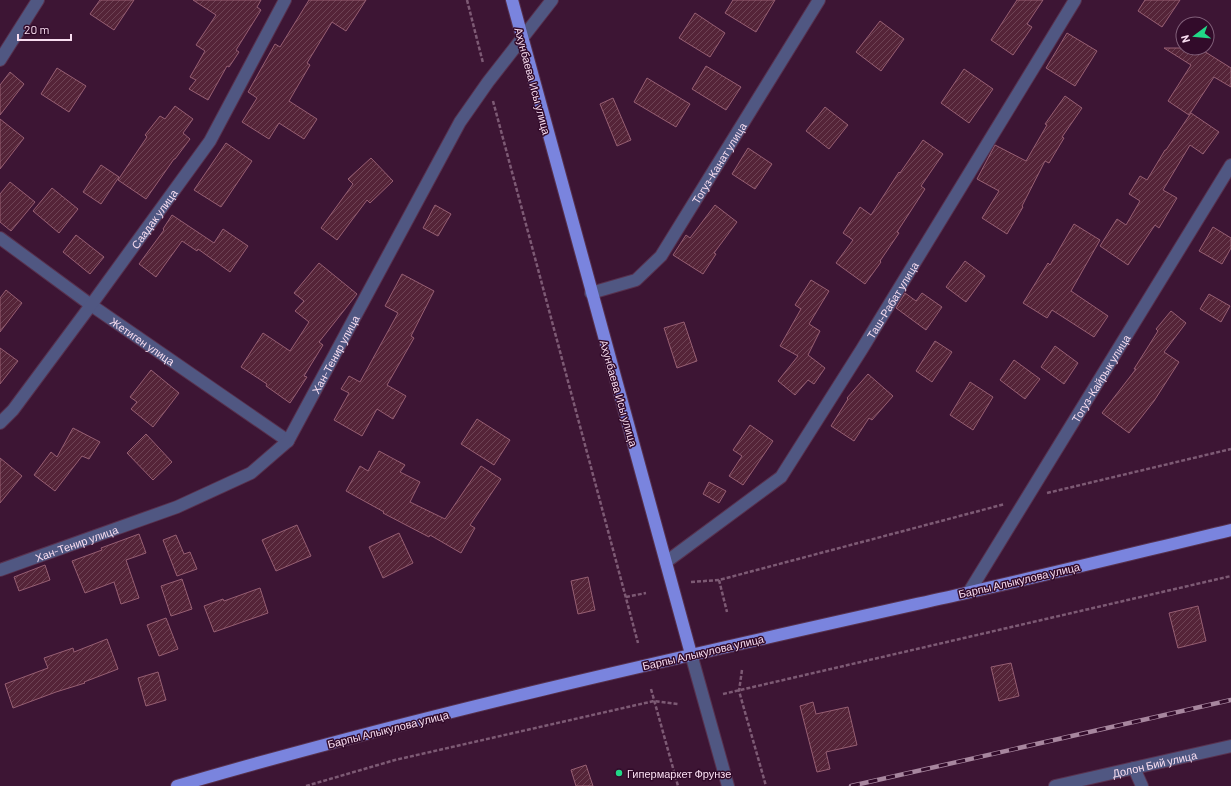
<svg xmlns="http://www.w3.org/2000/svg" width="1231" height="786" viewBox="0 0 1231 786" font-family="Barlow,sans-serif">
<defs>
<pattern id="building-hatch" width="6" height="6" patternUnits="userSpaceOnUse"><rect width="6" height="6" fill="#552438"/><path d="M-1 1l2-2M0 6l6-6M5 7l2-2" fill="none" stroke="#6e4355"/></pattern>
</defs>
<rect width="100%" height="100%" fill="#3d1534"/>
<!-- building -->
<g fill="url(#building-hatch)" stroke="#975f73">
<polygon points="100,0 134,0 114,30 90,14"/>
<polygon points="193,0 261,0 257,7 261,10 236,50 239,52 229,67 227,66 208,100 189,89 196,80 190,77 205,51 196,45 216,15"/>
<polygon points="309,0 366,0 346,31 332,22 307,63 310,65 289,101 317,119 304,139 279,123 269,139 242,122 257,98 248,92 275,44 280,47"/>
<polygon points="733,0 775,0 756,32 725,13"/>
<polygon points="1017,0 1043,0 1027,24 1032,27 1013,55 991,40"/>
<polygon points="1145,0 1180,0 1162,27 1138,11"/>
<polygon points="695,13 725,33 710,57 679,38"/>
<polygon points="880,21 904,39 881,71 856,52"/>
<polygon points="1067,33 1097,51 1075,86 1046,68"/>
<polygon points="1164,48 1199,48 1231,68 1231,87 1214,77 1189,115 1168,101 1191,65"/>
<polygon points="706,66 741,87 726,110 692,89"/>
<polygon points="57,68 86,86 69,112 41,94"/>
<polygon points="964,69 993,89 969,123 941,103"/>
<polygon points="10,72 24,84 0,115 0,85"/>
<polygon points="647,78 690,104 676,127 634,102"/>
<polygon points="1065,96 1082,108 1062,137 1064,138 1049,163 1045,161 1022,206 1023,207 1007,234 982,218 999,191 977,179 995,145 1026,161 1047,125 1045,124"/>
<polygon points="613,98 631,140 617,146 600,104"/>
<polygon points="175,106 193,119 183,133 190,139 175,159 174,159 146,199 118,180 147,137 145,135 160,116 165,119"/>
<polygon points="825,107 848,125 829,149 806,131"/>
<polygon points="1191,113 1219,132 1203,154 1190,145 1163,190 1177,198 1159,228 1155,225 1128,265 1100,246 1117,219 1126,225 1140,201 1129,194 1140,176 1147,180 1165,150 1166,150"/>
<polygon points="0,119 24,138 0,169"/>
<polygon points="923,140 943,154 921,186 925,189 897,232 899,233 880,261 881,262 865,284 836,263 853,240 843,233 860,207 871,215 899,172 900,173"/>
<polygon points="226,143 252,161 221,207 194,190"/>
<polygon points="748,148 772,164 755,189 732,174"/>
<polygon points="371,158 393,181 370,203 367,200 337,240 321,228 353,184 348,179"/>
<polygon points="101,165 119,177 101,204 83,192"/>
<polygon points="10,182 35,202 11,231 0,222 0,194"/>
<polygon points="52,188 78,209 59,233 33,211"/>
<polygon points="435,205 451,214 438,236 423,228"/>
<polygon points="715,205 737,222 714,253 716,254 703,274 673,255 686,235 690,238"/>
<polygon points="172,215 214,243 223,229 248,246 230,272 198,249 197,251 182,241 156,277 139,264 164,230 163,229"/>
<polygon points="1074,224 1100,240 1071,291 1108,316 1094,337 1052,310 1047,318 1023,303 1048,263 1050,265"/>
<polygon points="1213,227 1231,238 1231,248 1222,264 1199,251"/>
<polygon points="76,235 104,257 90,274 63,252"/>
<polygon points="965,261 985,276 966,302 946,287"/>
<polygon points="319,263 357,294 319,342 323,345 304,376 307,377 290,403 266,386 267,384 241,367 263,333 290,351 309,322 295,311 304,301 294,293"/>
<polygon points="402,274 434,291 411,336 414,338 387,385 406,396 393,419 377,409 362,436 334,420 349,393 341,389 349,376 360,382 398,313 385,306"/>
<polygon points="811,280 829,291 809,324 820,331 808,355 825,368 814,384 808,380 795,395 778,381 798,356 780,346 801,309 795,305"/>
<polygon points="6,290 22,303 0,332 0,298"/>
<polygon points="905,293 916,301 922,293 942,307 926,330 896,308"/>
<polygon points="1209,294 1230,306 1221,322 1200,309"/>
<polygon points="1171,311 1186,323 1164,352 1179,362 1154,401 1129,433 1102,413 1136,369 1134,369 1158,331 1156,329"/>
<polygon points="684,322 697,361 677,368 664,328"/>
<polygon points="935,341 952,352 932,382 916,371"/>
<polygon points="1055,346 1078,363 1064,384 1041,367"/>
<polygon points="0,348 18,361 0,384"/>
<polygon points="1014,360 1040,379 1025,399 1000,380"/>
<polygon points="151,370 179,393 153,427 131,409 137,402 130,397"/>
<polygon points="868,374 893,396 872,420 869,418 854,441 831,426 848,399 847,398"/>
<polygon points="970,382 993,397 973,430 950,415"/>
<polygon points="477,419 510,440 494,465 461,444"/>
<polygon points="750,425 773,441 743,485 729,476 742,456 733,450"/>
<polygon points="73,428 100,442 89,459 82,456 55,491 34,475 51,452 57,457"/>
<polygon points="146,434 172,462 153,480 127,453"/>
<polygon points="379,451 405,465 400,472 420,482 410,502 445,519 481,466 501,479 470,525 475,528 461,553 430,535 429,537 383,513 384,512 346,491 360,466 368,471"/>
<polygon points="0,458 22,476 0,503"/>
<polygon points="709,482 726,491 719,503 703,494"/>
<polygon points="297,525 311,556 276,571 262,540"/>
<polygon points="399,533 413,563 383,578 369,547"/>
<polygon points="139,534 146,553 126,560 139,598 121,604 114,582 85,593 72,561 102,550 101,548"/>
<polygon points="176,535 184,554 190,552 197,569 177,576 163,540"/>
<polygon points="45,565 50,580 19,591 14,577"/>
<polygon points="588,577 595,610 578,614 571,581"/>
<polygon points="182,579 192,609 171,616 161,586"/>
<polygon points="260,588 268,613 214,632 204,606 223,599 224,601"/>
<polygon points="1198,606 1206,641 1178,648 1169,613"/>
<polygon points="166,618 178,649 159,656 147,625"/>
<polygon points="107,639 118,669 84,682 85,683 56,692 13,708 5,684 48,668 44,658 73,648 74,652"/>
<polygon points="1011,663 1019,696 999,701 991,667"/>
<polygon points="158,672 166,700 146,706 138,678"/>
<polygon points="813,702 816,714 848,707 857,745 826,752 830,769 817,772 800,706"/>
<polygon points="586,765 593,786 576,786 571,770"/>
</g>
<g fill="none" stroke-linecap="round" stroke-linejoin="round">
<defs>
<g id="minor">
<polyline points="0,60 38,0"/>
<path id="s1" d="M0,238L91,305L288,441"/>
<path id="s2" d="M591,293L636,280L661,256L819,0"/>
<path id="s3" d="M0,423L13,410L91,305L210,141L285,0"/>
<path id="s4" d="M666,562L781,477L862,349L1075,0"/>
<path id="s5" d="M0,570L177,507L251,473L288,441L460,122L488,82L552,0"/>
<path id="s6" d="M969,592L1231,165"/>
<polyline points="691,654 728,786"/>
<polyline points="1134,768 1142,786"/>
<path id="s7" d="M1055,786L1231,746"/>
</g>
<g id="major">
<polyline points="512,0 691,654"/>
<path d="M177,786C437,710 702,652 966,593C1054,573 1143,551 1231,530"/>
</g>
</defs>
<!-- minor casing -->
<use href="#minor" stroke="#57314e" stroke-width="14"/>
<!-- major casing -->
<use href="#major" stroke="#57314e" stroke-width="14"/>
<!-- path -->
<g stroke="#7d5a74" stroke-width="2.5" stroke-dasharray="4 2" stroke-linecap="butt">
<polyline points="467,0 483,63"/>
<polyline points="493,101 638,643"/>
<polyline points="1047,493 1231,449"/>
<polyline points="719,580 727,612"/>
<polyline points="691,582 719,580 1005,504"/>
<polyline points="626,597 646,593"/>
<polyline points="742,670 739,691 766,786"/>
<polyline points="651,689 678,786"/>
<polyline points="723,694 1231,576"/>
<polyline points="306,786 395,760 654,701 678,704"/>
</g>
<!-- minor -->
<use href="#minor" stroke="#505782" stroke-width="12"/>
<!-- major -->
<use href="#major" stroke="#7a84de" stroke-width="12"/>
<defs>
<polyline id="rail" points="851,786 1231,700"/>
</defs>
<!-- rail casing -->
<use href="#rail" stroke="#a7869e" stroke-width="4.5"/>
<!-- rail -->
<use href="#rail" stroke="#320b2a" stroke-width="3" stroke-dasharray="9" stroke-linecap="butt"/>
</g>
<!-- markers -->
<circle fill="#21d887" stroke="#320b2a" stroke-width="1.5" cx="619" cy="773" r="4"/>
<g text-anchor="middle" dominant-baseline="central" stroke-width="3" stroke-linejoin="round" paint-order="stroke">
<!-- street labels -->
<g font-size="11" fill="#f8ddf0" stroke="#320b2a">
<text transform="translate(533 81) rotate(75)">Ахунбаева Исы улица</text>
<text stroke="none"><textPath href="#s2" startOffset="191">Тогуз-Канат улица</textPath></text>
<text stroke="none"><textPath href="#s3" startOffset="256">Саадак улица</textPath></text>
<text stroke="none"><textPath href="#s4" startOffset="352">Таш-Рабат улица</textPath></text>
<text stroke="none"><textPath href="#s1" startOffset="176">Жетиген улица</textPath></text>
<text stroke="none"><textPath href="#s5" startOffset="417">Хан-Тенир улица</textPath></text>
<text stroke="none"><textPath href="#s6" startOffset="251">Тогуз-Кайрык улица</textPath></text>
<text transform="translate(619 393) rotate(74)">Ахунбаева Исы улица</text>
<text stroke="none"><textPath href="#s5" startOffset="81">Хан-Тенир улица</textPath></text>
<text transform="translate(1019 580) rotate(-13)">Барпы Алыкулова улица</text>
<text transform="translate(703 652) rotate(-13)">Барпы Алыкулова улица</text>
<text transform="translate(388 729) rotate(-14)">Барпы Алыкулова улица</text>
<text stroke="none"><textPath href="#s7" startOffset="102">Долон Бий улица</textPath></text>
</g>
<!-- poi labels -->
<g font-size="11" fill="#f8ddf0" stroke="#320b2a" text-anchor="start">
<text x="627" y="773">Гипермаркет Фрунзе</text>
</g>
</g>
<!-- north arrow -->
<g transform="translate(1195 36) rotate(254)"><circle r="19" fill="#320b2a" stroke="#815f79"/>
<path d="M0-3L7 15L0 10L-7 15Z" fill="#21d887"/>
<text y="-6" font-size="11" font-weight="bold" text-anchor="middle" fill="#f8ddf0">N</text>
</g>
<!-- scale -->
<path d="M18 34v6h53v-6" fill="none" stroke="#f8ddf0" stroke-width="2"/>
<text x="24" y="34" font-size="12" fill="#f8ddf0" stroke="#320b2a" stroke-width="3" paint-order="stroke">20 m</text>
</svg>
